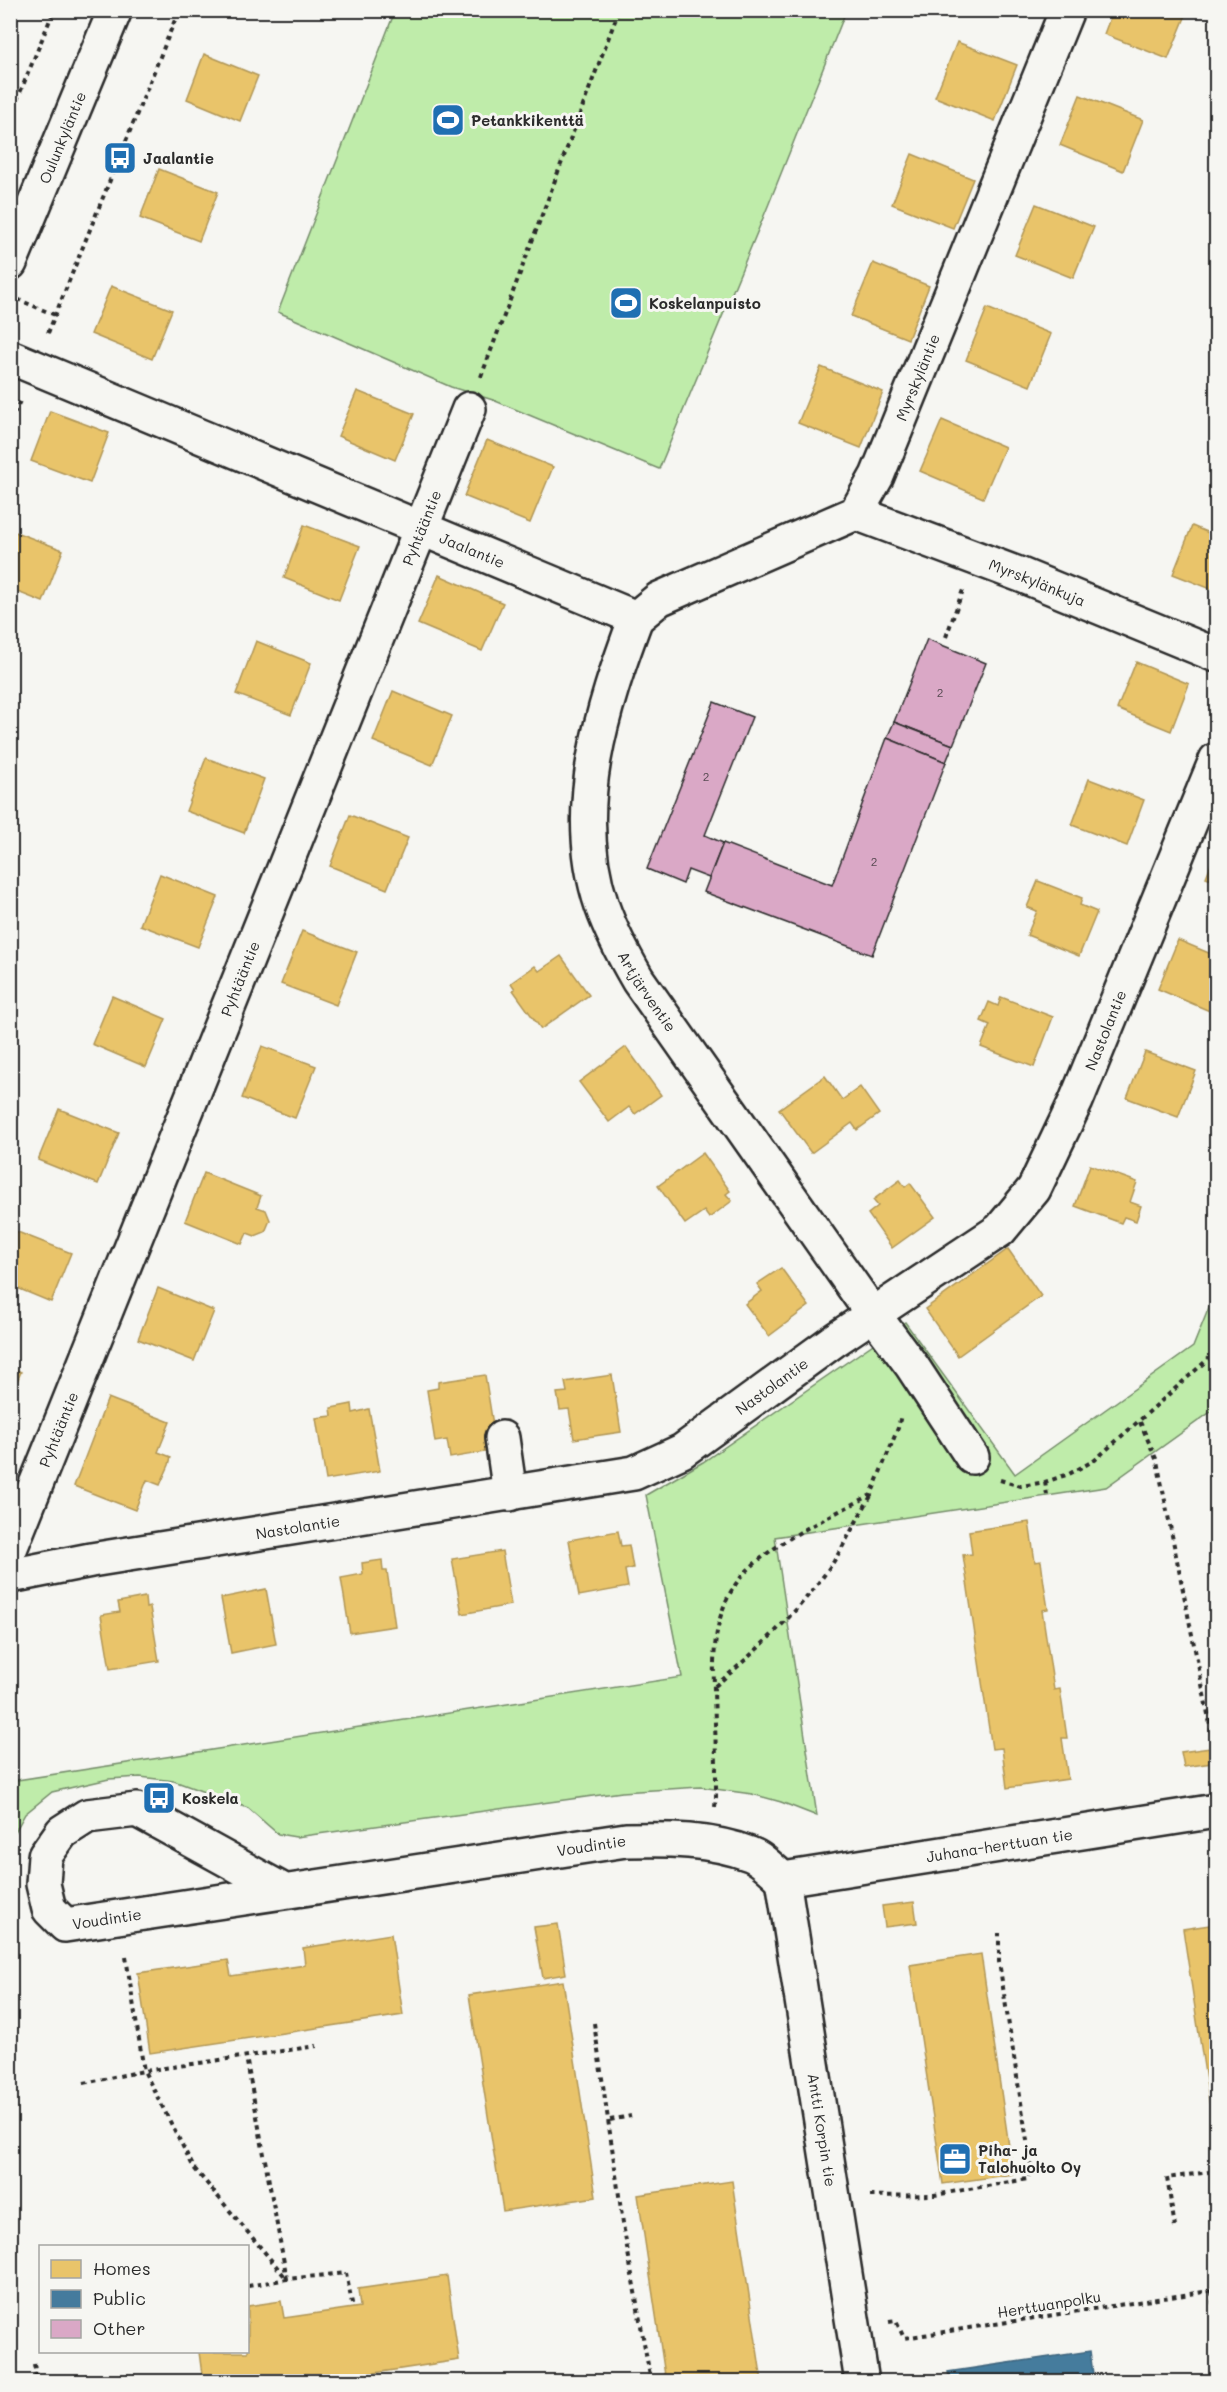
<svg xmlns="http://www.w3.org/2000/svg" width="1227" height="2392" viewBox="0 0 1227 2392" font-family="Mali,sans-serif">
<rect width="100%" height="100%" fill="#f6f6f2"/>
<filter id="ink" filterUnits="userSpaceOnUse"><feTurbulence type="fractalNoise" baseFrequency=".0167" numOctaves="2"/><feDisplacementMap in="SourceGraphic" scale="12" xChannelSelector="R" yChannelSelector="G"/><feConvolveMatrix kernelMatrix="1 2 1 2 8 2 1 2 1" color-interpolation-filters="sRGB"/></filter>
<g filter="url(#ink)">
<!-- green -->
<g fill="#bfecaa" stroke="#758c6a" stroke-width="1.5">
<polygon points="395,11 846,11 768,206 659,469 493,400 451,387 278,312"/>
<polygon points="1216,1290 1216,1408 1106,1487 775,1537 817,1816 781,1802 752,1794 700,1787 622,1792 296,1837 278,1834 248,1808 174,1781 140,1777 109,1779 52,1792 25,1814 11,1839 11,1781 682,1677 646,1495 703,1462 905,1322 1015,1474 1193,1347"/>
</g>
<!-- homes -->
<g fill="#e9c46a" stroke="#b09657" stroke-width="1.5">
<polygon points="10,10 19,10 10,32"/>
<polygon points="1113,10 1188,10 1168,59 1104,34"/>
<polygon points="957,42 1017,65 995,121 935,97"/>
<polygon points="204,54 258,76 240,121 187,99"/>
<polygon points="1080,95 1143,120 1123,171 1060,145"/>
<polygon points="912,154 973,179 953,228 892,204"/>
<polygon points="159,169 218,192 199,241 140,218"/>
<polygon points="1036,204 1094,227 1073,278 1015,255"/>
<polygon points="873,263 929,286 908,339 851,316"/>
<polygon points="111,286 172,310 152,359 91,334"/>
<polygon points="987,308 1051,334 1030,386 966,360"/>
<polygon points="821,367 883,392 861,448 798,423"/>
<polygon points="357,391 414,414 395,460 338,436"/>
<polygon points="50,411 109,433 90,483 31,461"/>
<polygon points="942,420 1005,447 983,498 920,471"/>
<polygon points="487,440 553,467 530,523 464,496"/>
<polygon points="304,525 360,546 339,600 284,578"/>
<polygon points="1192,526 1216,536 1216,591 1173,574"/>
<polygon points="10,530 63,550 43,602 10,589"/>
<polygon points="439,575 503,603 482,651 418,624"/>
<polygon points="256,641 311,663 291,715 236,694"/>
<polygon points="1136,662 1189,684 1171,731 1117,709"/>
<polygon points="393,691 452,716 432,765 373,741"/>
<polygon points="206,758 264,779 244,833 186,811"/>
<polygon points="1089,779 1144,800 1127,846 1072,825"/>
<polygon points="350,815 408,838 387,889 330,866"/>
<polygon points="1216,852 1216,881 1206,877"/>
<polygon points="160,874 218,897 198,947 140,925"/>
<polygon points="1038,881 1082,898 1080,905 1097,912 1079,956 1027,935 1037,911 1027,907"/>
<polygon points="302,931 357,952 336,1005 281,984"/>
<polygon points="1178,940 1216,956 1216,1002 1212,1012 1158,989"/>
<polygon points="561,956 589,995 541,1029 513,990 515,989 511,983 535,966 539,971"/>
<polygon points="112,996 166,1019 146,1067 92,1044"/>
<polygon points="1001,997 1053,1017 1034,1067 981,1047 990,1025 981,1021 989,1002 998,1006"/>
<polygon points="262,1046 316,1066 295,1118 242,1098"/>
<polygon points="626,1047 661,1095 635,1114 629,1107 609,1122 579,1082"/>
<polygon points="1145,1052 1196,1071 1178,1117 1127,1098"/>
<polygon points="825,1076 842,1100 860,1087 879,1114 857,1130 852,1123 811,1153 779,1109"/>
<polygon points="59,1109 119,1133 98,1184 38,1160"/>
<polygon points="703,1153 730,1191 726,1194 732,1201 709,1218 704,1211 685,1224 658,1186"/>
<polygon points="1090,1165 1137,1182 1130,1202 1141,1206 1136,1221 1124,1217 1121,1223 1075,1206"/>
<polygon points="204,1173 261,1196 257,1207 266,1210 270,1220 265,1232 255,1236 247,1233 242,1244 185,1221"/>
<polygon points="900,1180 905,1187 910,1183 935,1217 892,1248 868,1214 878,1206 873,1200"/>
<polygon points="15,1231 71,1253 51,1302 10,1285 10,1241"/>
<polygon points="1008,1249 1041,1296 958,1356 925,1309"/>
<polygon points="781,1268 809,1306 769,1336 745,1304 762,1291 757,1284"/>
<polygon points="158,1288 214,1311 194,1361 138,1339"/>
<polygon points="10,1367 21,1372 10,1398"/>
<polygon points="485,1375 497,1450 450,1458 447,1440 435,1442 427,1390 438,1388 438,1382"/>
<polygon points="612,1375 621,1432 574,1439 569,1409 560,1410 557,1393 567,1392 565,1382"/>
<polygon points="108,1398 170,1422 158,1452 171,1457 169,1465 160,1485 147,1480 135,1510 74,1486"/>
<polygon points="352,1404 353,1413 369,1409 380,1471 326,1480 316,1418 332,1416 331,1408"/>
<polygon points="1029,1522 1035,1562 1041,1561 1044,1584 1048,1609 1042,1610 1054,1690 1060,1689 1067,1738 1062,1738 1068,1779 1007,1788 1002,1748 992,1749 963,1555 972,1554 969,1531"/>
<polygon points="618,1531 621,1546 629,1545 633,1568 625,1570 628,1587 579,1596 569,1540"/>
<polygon points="502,1551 511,1605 462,1614 452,1559"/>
<polygon points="382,1560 383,1571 387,1571 395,1626 350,1633 341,1578 363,1574 362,1563"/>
<polygon points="266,1589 276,1644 231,1653 221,1598"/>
<polygon points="145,1597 146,1608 150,1607 159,1661 110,1669 101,1615 120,1612 118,1602"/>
<polygon points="1210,1748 1212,1763 1184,1767 1181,1752"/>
<polygon points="914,1902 917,1923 885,1927 882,1906"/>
<polygon points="558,1924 566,1974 543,1978 534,1927"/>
<polygon points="1216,1924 1216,2146 1183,1929"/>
<polygon points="391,1934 403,2015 150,2053 138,1973 228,1960 231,1976 305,1965 303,1948"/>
<polygon points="981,1954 1013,2174 943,2184 910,1965"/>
<polygon points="563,1981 596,2197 503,2211 469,1995"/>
<polygon points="732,2181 762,2382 666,2382 638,2195"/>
<polygon points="447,2276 459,2360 316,2382 203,2382 199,2352 248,2352 248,2306 281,2301 284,2318 291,2317 360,2307 358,2289"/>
<polygon points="11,2320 18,2367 15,2368 17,2382 10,2382"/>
</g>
<!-- public -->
<polygon fill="#457b9d" stroke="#3d637b" stroke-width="1.5" points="1090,2351 1094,2382 950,2382 948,2372"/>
<!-- building -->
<g fill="#daa8c6" stroke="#2b2b2b" stroke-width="1.5">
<polygon points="927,639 986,663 953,745 894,722"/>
<polygon points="714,702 752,717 705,835 723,843 709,878 688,870 683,884 647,869"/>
<polygon points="894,722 953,745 946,762 887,738"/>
<polygon points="887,738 946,762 872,955 704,892 723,843 832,885"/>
</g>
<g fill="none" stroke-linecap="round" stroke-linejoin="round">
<defs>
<g id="minor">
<path id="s1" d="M10,357L636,618"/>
<path id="s2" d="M856,513L1021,575L1216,655"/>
<path id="s3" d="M636,618C602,709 569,809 602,906C611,932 624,956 638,980L862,1299L912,1366L972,1457"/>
<path id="s4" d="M636,618L659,599L856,513L877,476L1067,10"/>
<polyline points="502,1438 510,1494"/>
<path id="s5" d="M10,1549L469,409"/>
<path id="s6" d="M10,1576L91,1560L634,1473L682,1451L836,1339L1000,1230L1034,1189L1076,1101L1216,760"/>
<path id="s7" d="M783,1879L862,2382"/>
<path id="s8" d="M783,1879L1216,1811"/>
<path id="s9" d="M284,1891L137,1810L87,1816L62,1832L45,1856L43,1884L49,1909L65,1925L626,1840C668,1839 710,1839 750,1854C762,1858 773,1871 783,1879"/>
</g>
<g id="major">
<path id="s10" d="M10,263L115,10"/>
</g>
</defs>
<!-- minor casing -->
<use href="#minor" stroke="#2b2b2b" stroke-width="38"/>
<!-- major casing -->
<use href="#major" stroke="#2b2b2b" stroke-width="38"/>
<!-- path -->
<g stroke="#2b2b2b" stroke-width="4" stroke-dasharray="4.5 4.5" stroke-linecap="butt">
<polyline points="10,117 54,10"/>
<polyline points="17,299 55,315"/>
<polyline points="48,333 179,10"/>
<polyline points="481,377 619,10"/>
<polyline points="10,422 20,401"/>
<polyline points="946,637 963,590"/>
<polyline points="1140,1422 1157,1461 1216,1754"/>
<polyline points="1000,1480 1021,1486 1045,1482 1069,1474 1095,1460 1216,1352"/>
<polyline points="1045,1482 1047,1495"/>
<path d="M715,1686C759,1649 802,1609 834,1561C847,1540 858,1517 871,1496"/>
<path d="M715,1807L716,1797C716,1772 716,1748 715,1724C714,1674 707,1615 743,1575C774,1541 831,1516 871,1495L898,1428L901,1415"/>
<polyline points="126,1957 144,2071 317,2046"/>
<polyline points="594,2023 624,2230 651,2382"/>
<polyline points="84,2083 144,2071 194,2168 287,2279 246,2057"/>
<polyline points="610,2120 631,2116"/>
<polyline points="870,2196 934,2195 1028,2179 1031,2166 999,1962 999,1933"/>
<polyline points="1175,2227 1167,2178 1216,2171"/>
<polyline points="248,2286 287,2279 346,2273 353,2308"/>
<polyline points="1212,2291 1216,2324"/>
<polyline points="889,2322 896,2321 904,2338 1216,2290"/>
<polyline points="34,2364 37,2382"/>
</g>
<!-- minor -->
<use href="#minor" stroke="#f6f6f2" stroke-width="33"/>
<!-- major -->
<use href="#major" stroke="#f6f6f2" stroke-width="33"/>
</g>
</g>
<!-- icons -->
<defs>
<symbol id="stadium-square" viewBox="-11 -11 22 22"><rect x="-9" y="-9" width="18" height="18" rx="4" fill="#1f6fb2" stroke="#f6f6f2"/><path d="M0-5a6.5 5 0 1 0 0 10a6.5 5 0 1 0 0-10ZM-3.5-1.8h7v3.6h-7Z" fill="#fff"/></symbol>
<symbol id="bus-square" viewBox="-11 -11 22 22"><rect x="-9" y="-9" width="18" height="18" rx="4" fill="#1f6fb2" stroke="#f6f6f2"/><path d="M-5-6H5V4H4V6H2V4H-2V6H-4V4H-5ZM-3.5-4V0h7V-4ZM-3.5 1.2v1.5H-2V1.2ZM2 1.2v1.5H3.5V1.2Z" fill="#fff"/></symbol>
<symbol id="office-square" viewBox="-11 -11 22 22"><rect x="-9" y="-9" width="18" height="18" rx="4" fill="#1f6fb2" stroke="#f6f6f2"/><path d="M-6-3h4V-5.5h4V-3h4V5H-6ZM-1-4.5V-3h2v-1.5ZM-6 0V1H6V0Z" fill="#fff"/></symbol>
</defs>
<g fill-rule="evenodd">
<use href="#stadium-square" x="429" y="101" width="38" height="38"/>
<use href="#bus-square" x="101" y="139" width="38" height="38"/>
<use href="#stadium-square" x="607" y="284" width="38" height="38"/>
<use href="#bus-square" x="140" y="1779" width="38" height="38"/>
<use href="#office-square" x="936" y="2140" width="38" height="38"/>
</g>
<g text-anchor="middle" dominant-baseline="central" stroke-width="6" stroke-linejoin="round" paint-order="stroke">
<!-- number labels -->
<g font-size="12" fill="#574a52">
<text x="940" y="692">2</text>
<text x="706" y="776">2</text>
<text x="874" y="861">2</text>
</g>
<!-- poi labels -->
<g font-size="15" font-weight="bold" fill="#2b2b2b" stroke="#f6f6f2" text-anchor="start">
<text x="471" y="120">Petankkikenttä</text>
<text x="143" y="158">Jaalantie</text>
<text x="649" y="303">Koskelanpuisto</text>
<text x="182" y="1798">Koskela</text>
<text x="978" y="2150">Piha- ja<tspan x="978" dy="17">Talohuolto Oy</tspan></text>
</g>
<!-- street labels -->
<g font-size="15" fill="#2b2b2b" stroke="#f6f6f2">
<text stroke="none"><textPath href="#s10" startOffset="136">Oulunkyläntie</textPath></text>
<text stroke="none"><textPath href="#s4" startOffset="394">Myrskyläntie</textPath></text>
<text stroke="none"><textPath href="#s5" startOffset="1101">Pyhtääntie</textPath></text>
<text stroke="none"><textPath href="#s1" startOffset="501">Jaalantie</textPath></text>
<text stroke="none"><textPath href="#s2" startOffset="194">Myrskylänkuja</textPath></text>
<text stroke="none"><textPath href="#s5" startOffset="615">Pyhtääntie</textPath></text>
<text stroke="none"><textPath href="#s3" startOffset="393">Artjärventie</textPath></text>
<text stroke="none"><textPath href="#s6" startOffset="1300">Nastolantie</textPath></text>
<text stroke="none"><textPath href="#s6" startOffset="796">Nastolantie</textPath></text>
<text stroke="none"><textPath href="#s5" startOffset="129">Pyhtääntie</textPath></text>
<text stroke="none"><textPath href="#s6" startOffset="292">Nastolantie</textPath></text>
<text stroke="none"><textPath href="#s8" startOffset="219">Juhana-herttuan tie</textPath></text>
<text stroke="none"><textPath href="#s9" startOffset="886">Voudintie</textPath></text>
<text stroke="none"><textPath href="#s9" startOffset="396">Voudintie</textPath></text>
<text stroke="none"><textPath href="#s7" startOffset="254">Antti Korpin tie</textPath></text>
<text transform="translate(1049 2304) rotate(-9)">Herttuanpolku</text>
</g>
</g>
<!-- margin -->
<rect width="1227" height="2392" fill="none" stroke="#f6f6f2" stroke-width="36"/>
<rect x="18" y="18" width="1191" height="2356" fill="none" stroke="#2b2b2b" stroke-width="2" filter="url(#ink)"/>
<!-- legend -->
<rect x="39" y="2245" width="210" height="108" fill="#f6f6f2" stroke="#a5a5a2" stroke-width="1.5"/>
<rect x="51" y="2260" width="30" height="18" fill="#e9c46a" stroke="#a5a5a2" stroke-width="1.5"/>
<text x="93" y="2275" font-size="18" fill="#2b2b2b">Homes</text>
<rect x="51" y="2290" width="30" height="18" fill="#457b9d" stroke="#a5a5a2" stroke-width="1.5"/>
<text x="93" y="2305" font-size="18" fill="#2b2b2b">Public</text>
<rect x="51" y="2320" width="30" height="18" fill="#daa8c6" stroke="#a5a5a2" stroke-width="1.5"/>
<text x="93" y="2335" font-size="18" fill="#2b2b2b">Other</text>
</svg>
